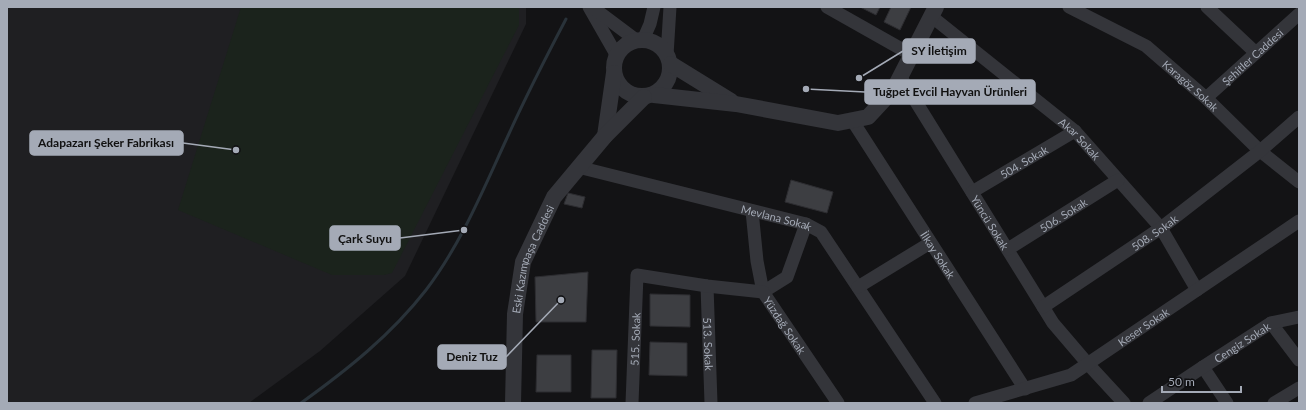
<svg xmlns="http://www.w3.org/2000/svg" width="1306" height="410" viewBox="0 0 1306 410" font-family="Lato,sans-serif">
<rect width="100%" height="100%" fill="#131315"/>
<!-- built -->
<polygon fill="#1f1f22" points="7,7 526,7 526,24 405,276 320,351 249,403 7,403"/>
<!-- green -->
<polygon fill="#1b231c" points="241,7 519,7 519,25 392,273 384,275 332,275 178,210"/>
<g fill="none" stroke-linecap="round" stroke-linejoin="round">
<!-- stream -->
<path stroke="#293239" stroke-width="3" d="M301,403C347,370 391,335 426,290C461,244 483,190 507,138C525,98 545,59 566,19"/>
</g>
<!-- building -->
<g fill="#3d3e42" stroke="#2d2d31">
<polygon points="860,7 880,7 876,15"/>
<polygon points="891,7 911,7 900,30 884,22"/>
<polygon points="791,180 833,192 827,213 785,202"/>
<polygon points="568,193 585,197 582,208 564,204"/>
<polygon points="588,272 586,322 536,322 535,277"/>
<polygon points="650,294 690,295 690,327 650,326"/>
<polygon points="650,342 687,343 687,376 649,375"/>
<polygon points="592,350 617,350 616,398 591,398"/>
<polygon points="537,355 571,355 571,392 536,392"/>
</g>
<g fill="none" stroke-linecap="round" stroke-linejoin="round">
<!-- minor -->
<g stroke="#34353a" stroke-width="13">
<polyline points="589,7 617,56"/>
<polyline points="592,7 636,40"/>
<polyline points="827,7 912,55"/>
<path id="s1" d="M1069,7L1146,46L1206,98L1260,151L1299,182"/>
<polyline points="1207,7 1256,53"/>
<path id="s2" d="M931,16L1075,131L1161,228L1197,290"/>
<polyline points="643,40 650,24 654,7"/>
<polyline points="667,55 670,7"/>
<path id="s3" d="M900,76L1053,323L1088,364L1124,403"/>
<path id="s4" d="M1206,98L1299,14"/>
<path id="s5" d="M852,120L1025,389"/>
<path id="s6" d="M578,167L806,224L821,232L935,403"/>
<path id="s7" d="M972,192L1075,131"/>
<polyline points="752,211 757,261 763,292 787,277 806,224"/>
<path id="s8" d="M1008,249L1118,180"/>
<path id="s9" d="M707,286L711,403"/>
<polyline points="858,287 930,243"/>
<path id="s10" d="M1043,307L1161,228L1260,151L1299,117"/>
<polyline points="1271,323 1299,360"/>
<polyline points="1203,367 1227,403"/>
<path id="s11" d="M632,403L637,275L707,286L763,292L838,403"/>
<path id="s12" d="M975,403L1071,375L1299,221"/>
<path id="s13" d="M1149,403L1203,367L1271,323L1299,317"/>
<polyline points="1274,403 1299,388"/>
</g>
<!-- tertiary -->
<g stroke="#34353a" stroke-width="16">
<circle cx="642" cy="68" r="28"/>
<polyline points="671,64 731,101"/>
<polyline points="654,95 736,104 838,123 868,117 894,89 936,7"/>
<polyline points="605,136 614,73"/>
<path id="s14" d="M513,403L515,314L523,262L554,197L605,136L644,97"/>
</g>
</g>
<g text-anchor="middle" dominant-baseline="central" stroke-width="4" stroke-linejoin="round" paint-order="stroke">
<!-- street labels -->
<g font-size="11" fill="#a4aab6" stroke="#0e0e10">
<text stroke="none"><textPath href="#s4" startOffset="62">Şehitler Caddesi</textPath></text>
<text stroke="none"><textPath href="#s1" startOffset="146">Karagöz Sokak</textPath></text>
<text stroke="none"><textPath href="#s2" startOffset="193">Akar Sokak</textPath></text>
<text stroke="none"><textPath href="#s7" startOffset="60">504. Sokak</textPath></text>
<text stroke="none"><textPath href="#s8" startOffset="65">506. Sokak</textPath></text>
<text stroke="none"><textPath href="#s6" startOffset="205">Mevlana Sokak</textPath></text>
<text stroke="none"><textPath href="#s3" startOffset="172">Yüncü Sokak</textPath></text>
<text stroke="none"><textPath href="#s10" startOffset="134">508. Sokak</textPath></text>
<text stroke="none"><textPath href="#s5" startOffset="160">İlkay Sokak</textPath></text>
<text stroke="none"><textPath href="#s14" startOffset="147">Eski Kazımpaşa Caddesi</textPath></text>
<text stroke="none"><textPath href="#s11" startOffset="295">Yüzdağ Sokak</textPath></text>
<text stroke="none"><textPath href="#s12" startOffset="187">Keser Sokak</textPath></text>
<text stroke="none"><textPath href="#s11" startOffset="64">515. Sokak</textPath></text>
<text stroke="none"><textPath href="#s13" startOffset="111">Cengiz Sokak</textPath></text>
<text stroke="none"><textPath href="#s9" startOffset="58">513. Sokak</textPath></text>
</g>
</g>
<!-- callouts -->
<path fill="none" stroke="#a4aab6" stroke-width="1.5" d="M859 78L903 51M806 89L865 92M236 150L183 143M464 230L400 238M561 300L506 357"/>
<g fill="#a4aab6" stroke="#0e0e10" stroke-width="1.5">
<circle cx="859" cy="78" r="4"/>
<circle cx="806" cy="89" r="4"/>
<circle cx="236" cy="150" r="4"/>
<circle cx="464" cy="230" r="4"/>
<circle cx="561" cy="300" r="4"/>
</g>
<g fill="#a4aab6" stroke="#a4aab6" stroke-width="1.5">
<rect x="903" y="39" width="72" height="24" rx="4"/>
<rect x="865" y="80" width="170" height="24" rx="4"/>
<rect x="30" y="131" width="153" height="24" rx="4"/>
<rect x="330" y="226" width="70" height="24" rx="4"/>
<rect x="438" y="345" width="68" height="24" rx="4"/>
</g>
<g font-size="12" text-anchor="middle" font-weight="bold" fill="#111">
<text x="939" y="55">SY İletişim</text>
<text x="950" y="96">Tuğpet Evcil Hayvan Ürünleri</text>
<text x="106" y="147">Adapazarı Şeker Fabrikası</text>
<text x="365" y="243">Çark Suyu</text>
<text x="472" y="361">Deniz Tuz</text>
</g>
<!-- border -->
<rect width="1306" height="410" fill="none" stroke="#a4aab6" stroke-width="16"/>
<!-- scale -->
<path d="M1162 386v6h79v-6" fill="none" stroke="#a4aab6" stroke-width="2"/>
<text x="1168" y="386" font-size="12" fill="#a4aab6" stroke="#0e0e10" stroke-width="3" paint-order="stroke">50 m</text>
</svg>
